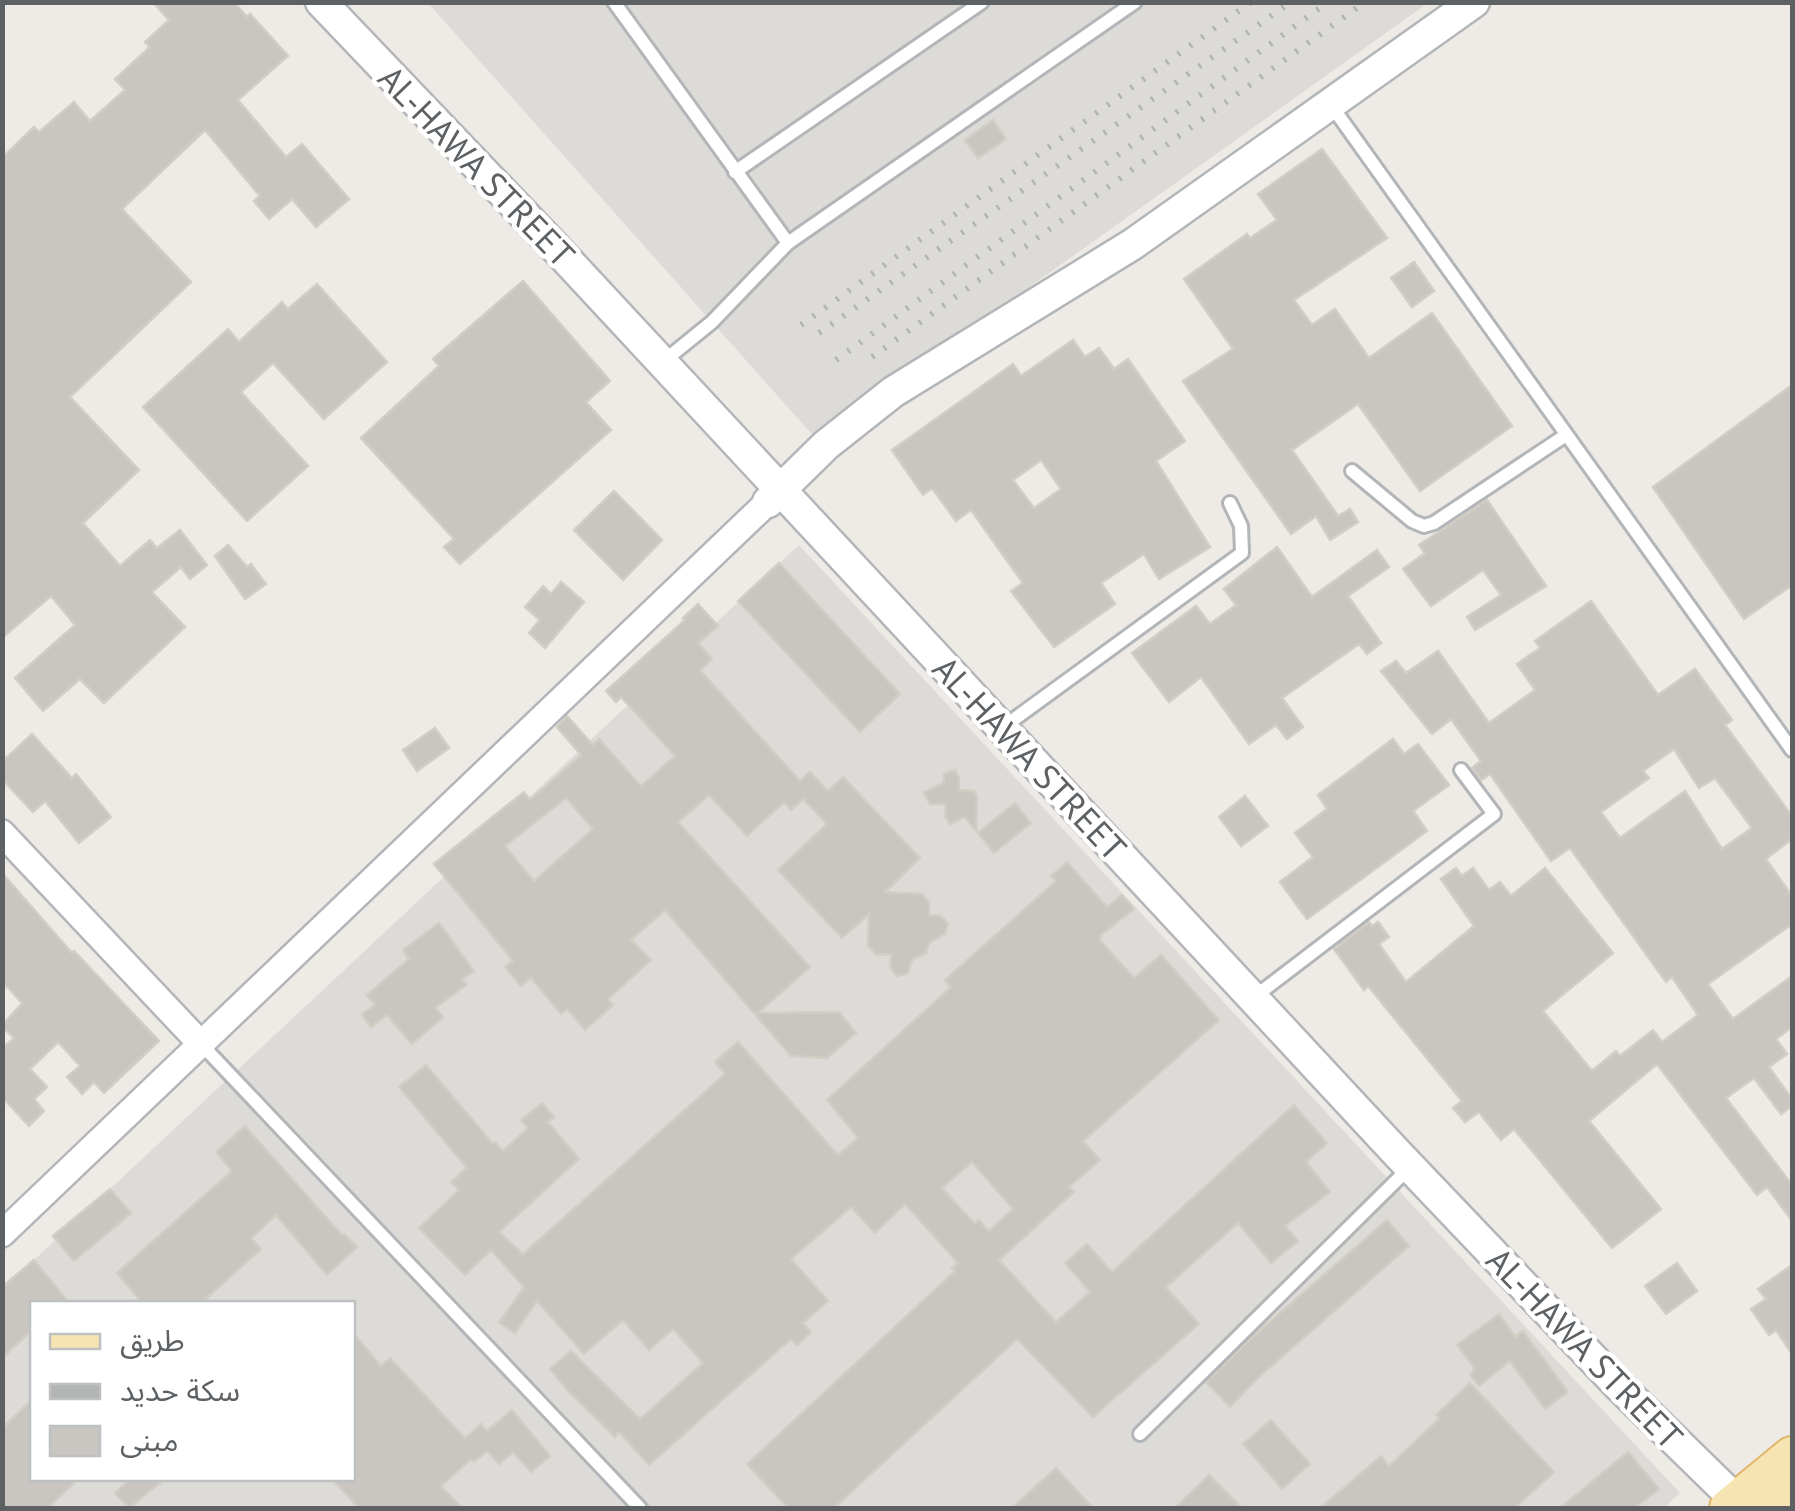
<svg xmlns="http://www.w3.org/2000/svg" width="1795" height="1511" viewBox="0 0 1795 1511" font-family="'PT Sans','Noto Sans Arabic',sans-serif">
<rect width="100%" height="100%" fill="#eeebe6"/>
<!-- industrial -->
<g fill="#dddbd8" fill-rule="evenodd">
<polygon points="428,3 1428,3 816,439"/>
<path d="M799,545L1680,1493L1664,1508H3V1289ZM32,1304H352V1478H32Z"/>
</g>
<!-- building -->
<g fill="#c9c6c2" stroke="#d2cdc5" stroke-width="2.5" fill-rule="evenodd">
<polygon points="153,2 234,2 247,17 250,14 288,56 238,100 286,157 302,144 349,199 316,227 292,199 269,219 254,201 260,196 205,130 122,209 191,282 70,397 139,470 83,523 120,566 150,540 157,548 180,530 207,565 190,579 181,567 152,592 185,627 104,703 80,679 43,711 15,678 75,625 51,596 2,638 2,158 34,127 39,132 74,102 90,121 125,90 115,79 150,47 145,42 169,20"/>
<polygon points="993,120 1006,139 978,158 965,140"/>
<polygon points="1322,149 1387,238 1294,300 1312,325 1335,309 1369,358 1432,313 1512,426 1420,491 1358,404 1292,450 1338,516 1350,509 1358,522 1330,540 1316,516 1291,534 1183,381 1233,349 1184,279 1247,234 1250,238 1277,220 1258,194"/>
<polygon points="1414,262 1434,291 1412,307 1391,278"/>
<polygon points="523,281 610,381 586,402 611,430 460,564 444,547 454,539 361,438 439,366 433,359"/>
<polygon points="317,284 387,362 324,419 273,363 241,392 308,466 247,521 143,407 228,329 239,342 282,302 288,309"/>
<path d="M1073,340L1085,357L1099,348L1114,369L1128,359L1185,441L1156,461L1210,547L1159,579L1144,554L1101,583L1115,604L1054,647L1011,591L1023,583L971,510L956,521L932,488L923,495L892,450L1013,364L1021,376ZM1041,460L1061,489L1034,508L1013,480Z"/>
<polygon points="1792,385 1792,585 1744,619 1653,487"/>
<polygon points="614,491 662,540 623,580 574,530"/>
<polygon points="1487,500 1546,586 1475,630 1467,617 1501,595 1483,570 1431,606 1403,569 1425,553 1419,545"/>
<polygon points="228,545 247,567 251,564 266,584 245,599 215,556"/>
<polygon points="1277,547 1312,597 1377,550 1389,567 1348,596 1381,643 1367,654 1359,644 1282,698 1303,727 1287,739 1276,725 1249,744 1201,677 1169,702 1132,653 1196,606 1210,624 1236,605 1224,589"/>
<polygon points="779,563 900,694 860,732 738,601"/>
<polygon points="561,582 584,602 545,648 529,633 540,620 525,607 543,586 551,594"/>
<path d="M1591,601L1658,695L1695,669L1732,720L1725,725L1792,816V839L1766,859L1792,896V924L1708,984L1733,1019L1792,976V1027L1776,1039L1787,1054L1769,1067L1792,1099V1106L1781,1114L1754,1078L1726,1098L1792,1185V1221L1767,1187L1757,1195L1657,1064L1589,1121L1661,1209L1612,1248L1514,1129L1501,1140L1479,1112L1465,1122L1453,1108L1462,1101L1368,986L1364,990L1334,949L1369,922L1372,926L1378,922L1389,937L1379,944L1406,982L1474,926L1441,879L1456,868L1462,876L1473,868L1489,890L1500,882L1511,896L1545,868L1613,953L1543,1011L1592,1071L1616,1051L1620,1056L1653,1030L1662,1042L1698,1015L1672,977L1666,982L1570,848L1551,861L1490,774L1481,780L1472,768L1481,761L1451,719L1432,734L1381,671L1396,661L1406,673L1438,651L1489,723L1535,690L1517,664L1540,648L1535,641ZM1674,749L1699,788L1715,778L1752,828L1722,849L1685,791L1620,838L1601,812L1649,778L1643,771Z"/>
<path d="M698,604L718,626L698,643L712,659L700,670L800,781L810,772L828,791L843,777L920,858L885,892L922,894L929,902V915L941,916L948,924L945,934L929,943L926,953L912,960L908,973L897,976L890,967L891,955L876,954L868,946L869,914L842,938L778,870L827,824L803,799L791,810L784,802L747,836L709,795L678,822L810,967L758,1013L839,1012L856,1033L827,1058L791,1056L665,910L631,940L651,960L608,999L613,1005L585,1030L567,1009L561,1014L531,978L521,986L505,967L513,961L434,864L524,792L530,800L581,755L557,727L567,716L593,745L599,739L641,786L675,756L621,697L616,702L606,691L685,620L683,618ZM566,798L593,829L534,881L505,846Z"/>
<polygon points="435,728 449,748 417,771 403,750"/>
<polygon points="32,734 72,778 76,774 111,817 79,843 45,801 33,812 2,779 2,762"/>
<polygon points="1393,739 1404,754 1418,744 1449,785 1413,811 1427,831 1307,919 1280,882 1313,857 1295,833 1327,809 1318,795"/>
<polygon points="955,770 959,778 959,790 974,791 977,797 976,831 965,817 950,824 945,816 946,804 930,804 924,792 944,783 944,774"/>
<polygon points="1245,796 1268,826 1241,846 1219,817"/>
<polygon points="1015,803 1031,823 994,853 978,833"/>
<path d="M1067,862L1107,907L1122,895L1134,909L1101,935L1100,940L1134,978L1161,955L1219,1020L1083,1141L1100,1160L1069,1187L1074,1192L999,1260L1056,1322L1090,1292L1065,1263L1087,1244L1112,1272L1294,1105L1327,1143L1306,1162L1330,1192L1285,1226L1298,1241L1271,1263L1238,1223L1166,1287L1199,1324L1093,1417L1017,1339L834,1508H788L747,1464L955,1271L952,1268L958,1263L905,1204L875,1233L851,1207L791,1259L828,1301L803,1323L811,1332L797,1345L791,1339L649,1465L619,1432L615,1437L568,1391L550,1369L571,1351L640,1419L703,1363L673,1329L649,1350L623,1320L584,1354L537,1301L515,1333L499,1323L524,1287L491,1250L465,1275L419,1228L459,1190L451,1182L467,1168L399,1087L426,1065L493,1144L495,1142L503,1151L528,1128L521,1120L542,1103L554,1117L548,1122L579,1159L499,1232L523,1254L725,1074L715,1062L738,1042L838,1155L858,1138L827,1100L951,987L945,980L1056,881L1051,876ZM972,1162L1013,1209L989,1231L979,1220L975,1224L942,1188Z"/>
<polygon points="2,873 72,953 74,951 159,1041 104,1093 94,1082 82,1094 67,1077 80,1066 58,1042 30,1069 47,1087 34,1099 44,1111 29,1126 2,1097 2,1049 14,1038 2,1026 22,1003 2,981"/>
<polygon points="439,923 474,971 462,979 466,985 435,1008 443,1017 412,1044 387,1015 371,1027 362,1014 375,1005 367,995 409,959 403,950"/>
<polygon points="245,1126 342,1235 344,1234 357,1247 327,1275 276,1215 251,1238 261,1249 200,1304 143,1304 117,1273 232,1171 216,1152"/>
<polygon points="110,1189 131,1213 74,1261 53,1236"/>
<polygon points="1387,1220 1409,1246 1261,1375 1230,1407 1206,1382 1250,1339"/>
<polygon points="34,1260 70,1304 32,1304 32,1330 2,1358 2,1287"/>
<polygon points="1677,1263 1697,1291 1666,1314 1645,1286"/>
<polygon points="1792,1265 1792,1354 1776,1330 1769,1335 1751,1309 1766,1299 1758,1289"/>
<polygon points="1499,1314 1515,1337 1523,1331 1568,1392 1545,1409 1510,1361 1479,1386 1470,1374 1475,1369 1457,1345"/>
<polygon points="352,1331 381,1366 390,1358 465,1438 481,1424 487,1431 512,1410 550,1456 531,1472 513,1452 499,1464 487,1451 474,1462 471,1459 441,1486 462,1508 359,1508 331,1478 352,1478"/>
<polygon points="1470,1383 1554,1472 1515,1508 1320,1508 1381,1456 1389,1466 1440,1418 1436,1415"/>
<polygon points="32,1400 32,1478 79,1478 48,1508 2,1508 2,1428"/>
<polygon points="1271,1420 1310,1464 1282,1489 1243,1444"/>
<polygon points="1628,1452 1659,1489 1635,1508 1560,1508"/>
<polygon points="1056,1468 1093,1508 1012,1508"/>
<polygon points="1209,1475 1242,1508 1175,1508"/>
<polygon points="131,1478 166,1478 129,1508 115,1493"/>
</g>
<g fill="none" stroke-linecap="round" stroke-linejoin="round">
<defs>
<g id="service">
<polyline points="614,2 788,243"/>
<polyline points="1331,105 1792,750"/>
<polyline points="735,172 982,2"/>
<polyline points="664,361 712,322 788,243 1135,2"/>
<polyline points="1352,471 1412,521 1424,526 1434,523 1566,435"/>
<polyline points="1002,728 1242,553 1241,526 1230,503"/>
<polyline points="1253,998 1494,814 1461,770"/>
<polyline points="201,1044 640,1508"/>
<polyline points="1140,1434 1409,1168"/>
</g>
<g id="minor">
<polyline points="2,833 201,1044"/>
<polyline points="2,1234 768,502"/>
</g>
<g id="tertiary">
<polyline points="321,2 552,244 1395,1151 1617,1384 1744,1508"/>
<polyline points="768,502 826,445 893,392 1133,244 1474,2"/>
</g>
<g id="primary">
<polyline points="1729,1508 1792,1456"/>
<polyline points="1776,1508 1792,1497"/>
</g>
</defs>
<!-- service casing -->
<use href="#service" stroke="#b3b6b9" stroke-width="18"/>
<!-- minor casing -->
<use href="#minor" stroke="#b3b6b9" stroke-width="30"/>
<!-- tertiary casing -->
<use href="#tertiary" stroke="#b3b6b9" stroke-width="35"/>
<!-- primary casing -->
<use href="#primary" stroke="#e1b66b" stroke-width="42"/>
<!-- service -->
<use href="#service" stroke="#fff" stroke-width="12"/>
<!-- minor -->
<use href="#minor" stroke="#fff" stroke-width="25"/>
<!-- tertiary -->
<use href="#tertiary" stroke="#fff" stroke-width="30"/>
<!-- primary -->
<use href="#primary" stroke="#f6e5b3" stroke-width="38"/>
<!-- rail -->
<g stroke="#b3b4b4" stroke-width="6" stroke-dasharray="2.5 12" stroke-linecap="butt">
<polyline points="801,325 1251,2"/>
<polyline points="819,333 1291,2"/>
<polyline points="872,357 1365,2"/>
<polyline points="836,360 1328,2"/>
</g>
</g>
<g text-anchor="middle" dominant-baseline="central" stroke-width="9" stroke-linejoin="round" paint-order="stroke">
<!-- street labels -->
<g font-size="35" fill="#5d6164" stroke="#fff">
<text transform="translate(477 166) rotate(46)">AL-HAWA STREET</text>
<text transform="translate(1030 758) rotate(47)">AL-HAWA STREET</text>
<text transform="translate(1585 1348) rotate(46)">AL-HAWA STREET</text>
</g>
</g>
<!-- border -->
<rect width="1795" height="1511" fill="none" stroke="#5d6164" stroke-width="10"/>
<!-- legend -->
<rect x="30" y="1301" width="325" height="180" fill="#ffffff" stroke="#bec0c1" stroke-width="2.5"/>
<rect x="50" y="1334" width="50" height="15" fill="#f6e5b3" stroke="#bec0c1" stroke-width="2.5"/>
<text x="120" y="1351" font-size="30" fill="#5d6164">طريق</text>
<rect x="50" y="1384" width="50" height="15" fill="#b3b4b4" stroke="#bec0c1" stroke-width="2.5"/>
<text x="120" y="1401" font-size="30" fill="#5d6164">سكة حديد</text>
<rect x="50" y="1426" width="50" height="30" fill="#c9c6c2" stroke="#bec0c1" stroke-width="2.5"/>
<text x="120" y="1451" font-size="30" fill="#5d6164">مبنى</text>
</svg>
